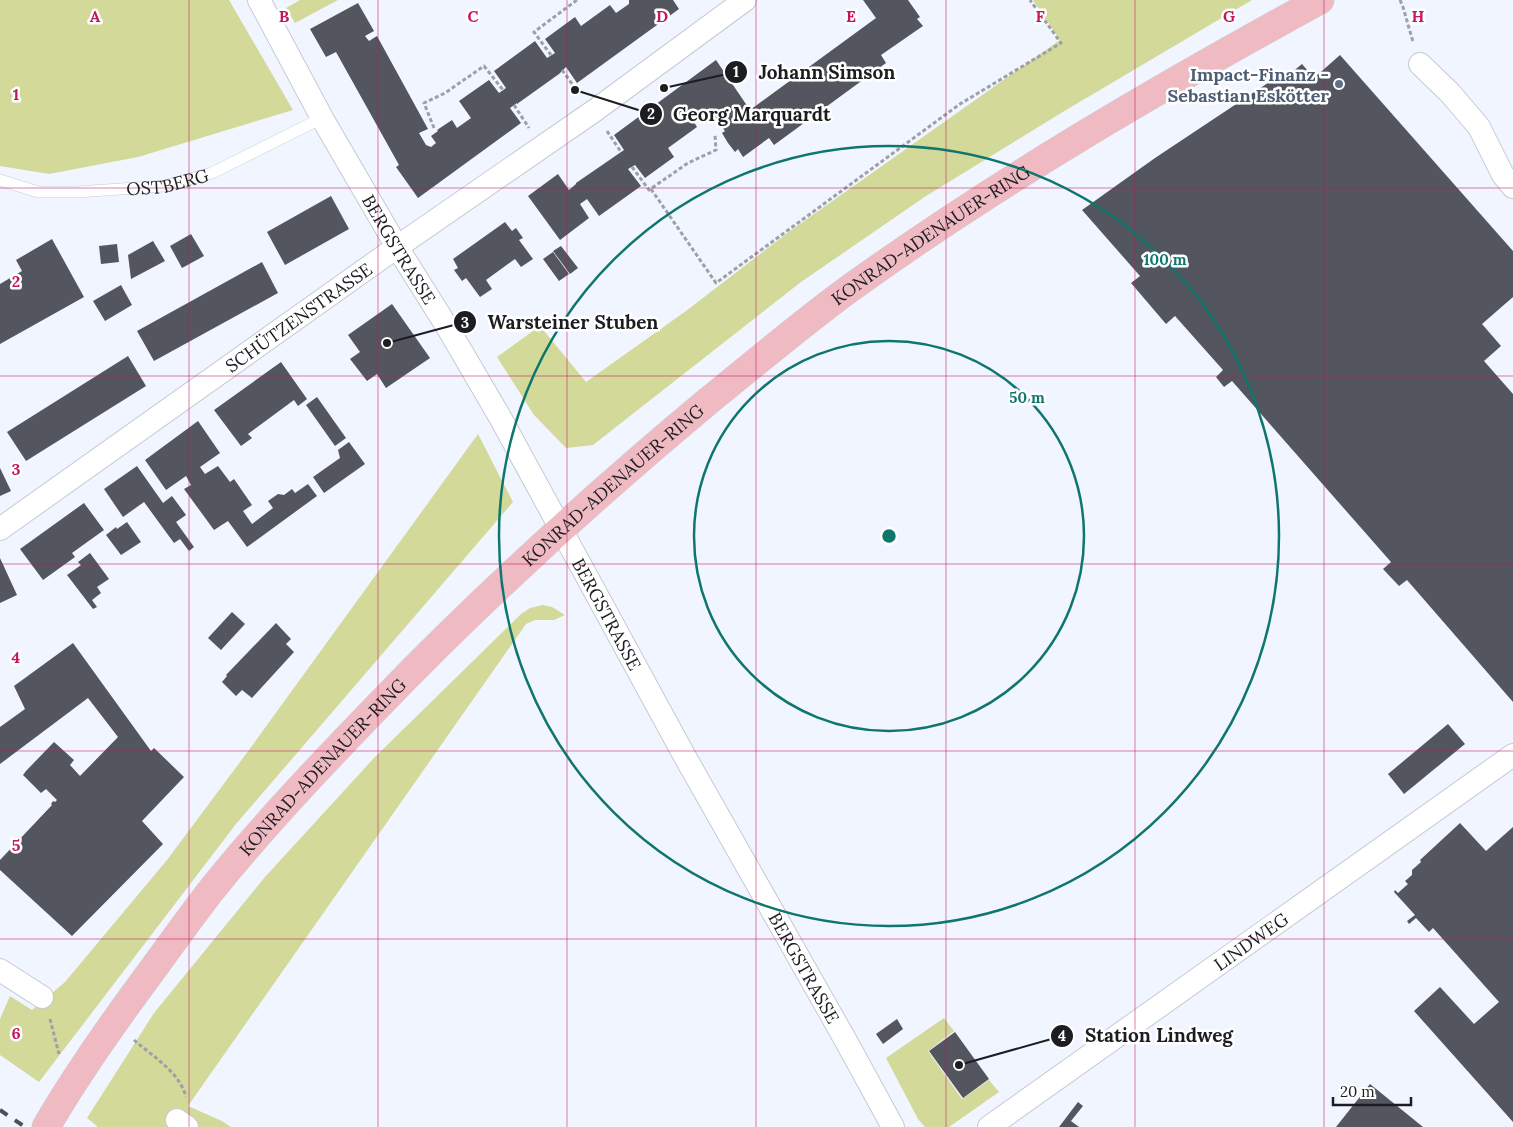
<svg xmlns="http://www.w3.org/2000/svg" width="1513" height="1127" viewBox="0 0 1513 1127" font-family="Lora,serif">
<rect width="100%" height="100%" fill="#f1f5ff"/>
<!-- green -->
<g fill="#d3d999">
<polygon points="0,0 229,0 293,110 138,157 49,174 0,166"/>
<polygon points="300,0 338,0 295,23 286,8"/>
<polygon points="1033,0 1252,0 1061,113 926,196 801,282 593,445 566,448 534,415 497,357 540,326 586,382 686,311 790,231 1060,40"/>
<polygon points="478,434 513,502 236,824 39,1082 0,1055 0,1019 10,996 32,1010 65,982 167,860 249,750"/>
<polygon points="543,605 552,607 565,615 554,620 535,620 526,624 188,1106 222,1121 231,1127 98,1127 87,1118 154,1013 265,877 374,758 521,614 530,608"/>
<polygon points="944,1018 954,1031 928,1051 962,1099 989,1080 999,1092 949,1127 925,1127 918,1119 886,1058"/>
</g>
<!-- building -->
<g fill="#53565e">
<polygon points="629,0 673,0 679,9 577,83 566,67 559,74 517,104 517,103 510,108 521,123 418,198 396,167 399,165 336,52 326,57 310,29 358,3 374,31 365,36 369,41 377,36 428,129 419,133 426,145 431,147 436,143 431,136 438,131 437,130 452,120 457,128 471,118 459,101 489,80 499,93 506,88 494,71 535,41 547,58 555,53 545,39 575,17 581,26 610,5 616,13 629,4"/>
<polygon points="863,0 908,0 920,17 917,19 923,26 881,55 886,63 774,145 769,138 743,157 738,149 735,152 728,143 722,133 725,131 710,111 704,110 692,119 697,127 668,148 674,157 645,178 635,165 628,169 641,186 599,216 587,199 580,204 589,218 560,240 528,196 558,174 569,190 576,184 576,183 624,150 614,135 716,60 750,110 876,18"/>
<polygon points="1340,55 1513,251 1513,297 1482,324 1501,346 1484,361 1513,394 1513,702 1407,580 1399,586 1383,569 1391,562 1232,381 1224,387 1216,377 1223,370 1175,316 1166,324 1131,283 1140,276 1082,210 1155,158 1283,73 1286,77 1302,64 1314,78"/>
<polygon points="331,196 349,229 285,265 267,232"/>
<polygon points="505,222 512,231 516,228 523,238 519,240 533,259 521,267 515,259 486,280 492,289 480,297 466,278 462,281 454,270 458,268 453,259"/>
<polygon points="191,234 204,256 182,268 170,246"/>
<polygon points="52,239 84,297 0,344 0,284 22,271 16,260"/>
<polygon points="153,241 165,261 131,279 128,255"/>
<polygon points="117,244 119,262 101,264 99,246"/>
<polygon points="561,246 578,268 570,274 553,251"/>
<polygon points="553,252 569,274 559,281 543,259"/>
<polygon points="262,262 278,293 154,361 137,331"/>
<polygon points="121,285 132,305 105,321 93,301"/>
<polygon points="392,304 430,358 386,388 377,374 367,381 350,359 360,352 348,335"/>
<polygon points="128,356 146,386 26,461 7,432"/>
<polygon points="281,362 307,399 298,406 294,400 248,434 252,438 241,446 214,410"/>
<polygon points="317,397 346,438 335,446 306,405"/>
<polygon points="198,421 220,453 200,467 205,474 218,466 230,482 234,479 252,505 243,511 252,524 273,508 268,501 278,494 284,495 292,489 295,493 308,484 317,496 247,547 228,521 214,530 184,489 191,485 186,476 166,490 145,460"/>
<polygon points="349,442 365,464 324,493 313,477 340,458 338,450"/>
<polygon points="137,466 163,503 172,496 186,515 176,522 194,547 189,551 180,539 174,543 144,502 123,517 104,489"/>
<polygon points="0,468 11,491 0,496"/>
<polygon points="84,503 104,530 72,553 75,557 43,580 20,549"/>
<polygon points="127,522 141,542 121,555 106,535 116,527 117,529"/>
<polygon points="90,553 109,579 97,587 101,593 92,600 97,607 93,609 67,575 81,565 78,562"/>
<polygon points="0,558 17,595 0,603"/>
<polygon points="232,612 245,624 221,650 208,638"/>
<polygon points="276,623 291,639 286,644 294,652 252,698 242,690 236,696 222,682 227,676 226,675"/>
<polygon points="73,643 151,751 154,748 184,777 142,821 163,844 72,936 0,870 0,860 52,805 51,804 53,801 55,802 57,800 46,789 41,793 23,775 26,771 54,742 74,760 70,765 80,776 118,737 88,698 0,764 0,727 25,709 14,686"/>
<polygon points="1448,724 1465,744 1404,794 1388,774"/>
<polygon points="1460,823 1486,851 1513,827 1513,1122 1414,1011 1440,987 1474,1024 1499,1002 1433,928 1429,932 1416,918 1409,924 1407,921 1415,915 1394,892 1395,890 1398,893 1408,884 1405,881 1412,875 1412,870 1421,862 1420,860"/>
<polygon points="897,1019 903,1029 883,1044 876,1034"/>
<polygon points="955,1032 989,1079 963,1098 929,1051"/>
<polygon points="1370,1084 1423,1127 1336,1127"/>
<polygon points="1078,1102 1083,1106 1071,1121 1079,1127 1059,1127"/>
</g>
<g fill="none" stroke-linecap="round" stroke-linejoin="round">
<defs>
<g id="lane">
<path id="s1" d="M0,180L38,192H77L164,186L212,173L322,118"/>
</g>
<g id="street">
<path id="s2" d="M259,0L322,118L397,247L449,330L501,419L684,755L846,1041L893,1127"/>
<polyline points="1420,64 1450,93 1479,127 1503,175 1513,187"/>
<path id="s3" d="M0,529L397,247L594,111L745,0"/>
<polyline points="0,970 42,997"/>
<polyline points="177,1120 187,1127"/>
<path id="s4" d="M989,1127L1513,755"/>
</g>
<g id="primary">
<path id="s5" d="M46,1127C78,1072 115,1020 153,969C171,944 190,918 209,893C261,828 319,767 377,707C481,599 592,498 707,402C754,364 800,325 849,289C999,181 1159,88 1320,0"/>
</g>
</defs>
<!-- lane casing -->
<use href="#lane" stroke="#c5cad3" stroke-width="12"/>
<!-- street casing -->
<use href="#street" stroke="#c5cad3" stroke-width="24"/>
<!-- primary casing -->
<use href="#primary" stroke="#d1d2d2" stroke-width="29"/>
<!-- path -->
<g stroke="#9ca0a7" stroke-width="3" stroke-dasharray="4 2.5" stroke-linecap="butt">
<polyline points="1400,0 1403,7 1413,42"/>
<polyline points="551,55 534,32 577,0"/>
<polyline points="562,70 578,92"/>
<polyline points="514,105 529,128"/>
<polyline points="434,128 424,103 445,93 484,66 503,90"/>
<polyline points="607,131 621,152"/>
<polyline points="632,167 649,190 688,163 716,150 715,135"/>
<polyline points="651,189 716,283 960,104 1061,43 1030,0"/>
<polyline points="50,1019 59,1054"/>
<path d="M134,1040C153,1057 179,1071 186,1097"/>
</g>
<!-- lane -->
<use href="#lane" stroke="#fff" stroke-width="11"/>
<!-- street -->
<use href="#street" stroke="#fff" stroke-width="22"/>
<!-- primary -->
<use href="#primary" stroke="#efbac2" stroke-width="28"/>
<!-- rail -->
<polyline stroke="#4c4f53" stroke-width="4" stroke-dasharray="9 9" stroke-linecap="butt" points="0,1110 25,1127"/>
</g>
<!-- grid -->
<path fill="none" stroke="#c2185b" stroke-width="1" stroke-opacity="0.55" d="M189,0V1127M378,0V1127M567,0V1127M756,0V1127M946,0V1127M1135,0V1127M1324,0V1127M0,188H1513M0,376H1513M0,564H1513M0,751H1513M0,939H1513"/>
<!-- distance rings -->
<g fill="none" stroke="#0f766e" stroke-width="2.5">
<circle cx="889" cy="536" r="195"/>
<circle cx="889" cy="536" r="390"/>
</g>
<!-- markers -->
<circle fill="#5c6f8a" stroke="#fff" stroke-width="2" cx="1339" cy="84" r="5"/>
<g text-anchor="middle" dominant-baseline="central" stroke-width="5" stroke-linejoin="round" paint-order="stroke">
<!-- service labels -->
<g font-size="18" font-weight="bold" fill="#4e5e75" stroke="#fff" text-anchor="end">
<text x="1329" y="74">Impact-Finanz -<tspan x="1329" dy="21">Sebastian Eskötter</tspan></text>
</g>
<!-- street labels -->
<g font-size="18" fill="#1b1d20" stroke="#fff">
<text stroke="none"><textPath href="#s1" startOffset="170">OSTBERG</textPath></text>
<text stroke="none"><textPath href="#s5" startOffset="1265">KONRAD-ADENAUER-RING</textPath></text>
<text stroke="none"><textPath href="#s2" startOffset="286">BERGSTRASSE</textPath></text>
<text stroke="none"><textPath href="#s3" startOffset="366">SCHÜTZENSTRASSE</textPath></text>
<text stroke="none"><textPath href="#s5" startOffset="860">KONRAD-ADENAUER-RING</textPath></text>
<text stroke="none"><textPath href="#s2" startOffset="706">BERGSTRASSE</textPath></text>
<text stroke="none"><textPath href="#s5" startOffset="455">KONRAD-ADENAUER-RING</textPath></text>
<text stroke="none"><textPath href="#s4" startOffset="321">LINDWEG</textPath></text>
<text stroke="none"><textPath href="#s2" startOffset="1111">BERGSTRASSE</textPath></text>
</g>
</g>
<g font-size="16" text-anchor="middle" font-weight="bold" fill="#c2185b" stroke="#fff" stroke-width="5" stroke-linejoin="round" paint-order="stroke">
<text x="95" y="22">A</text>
<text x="284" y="22">B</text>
<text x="473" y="22">C</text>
<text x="662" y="22">D</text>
<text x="851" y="22">E</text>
<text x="1040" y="22">F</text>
<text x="1229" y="22">G</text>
<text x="1418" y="22">H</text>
<text x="16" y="100">1</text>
<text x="16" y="287">2</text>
<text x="16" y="475">3</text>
<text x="16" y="663">4</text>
<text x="16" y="851">5</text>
<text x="16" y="1039">6</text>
</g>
<circle cx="889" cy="536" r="8" fill="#0f766e" stroke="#fff" stroke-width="2.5"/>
<g font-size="15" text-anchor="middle" font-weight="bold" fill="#0f766e" stroke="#fff" stroke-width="5" stroke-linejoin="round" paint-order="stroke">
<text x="1165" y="265">100 m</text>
<text x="1027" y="403">50 m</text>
</g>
<!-- callouts -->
<path fill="none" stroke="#1b1d20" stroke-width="2" d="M664 88L736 72M575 90L651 114M387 343L465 322M959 1065L1062 1036"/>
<g fill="#1b1d20" stroke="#fff" stroke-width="2">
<circle cx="664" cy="88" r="5"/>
<circle cx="575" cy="90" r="5"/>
<circle cx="387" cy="343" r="5"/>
<circle cx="959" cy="1065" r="5"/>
<circle cx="736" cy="72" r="12"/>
<circle cx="651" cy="114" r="12"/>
<circle cx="465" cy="322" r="12"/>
<circle cx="1062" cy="1036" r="12"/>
</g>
<g font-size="15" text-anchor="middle" font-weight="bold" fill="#fff">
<text x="736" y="77">1</text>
<text x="651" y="119">2</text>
<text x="465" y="328">3</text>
<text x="1062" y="1041">4</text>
</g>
<g font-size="19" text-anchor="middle" font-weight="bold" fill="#1b1d20" stroke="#fff" stroke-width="5" stroke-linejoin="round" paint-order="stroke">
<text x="827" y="79">Johann Simson</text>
<text x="752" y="121">Georg Marquardt</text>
<text x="573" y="329">Warsteiner Stuben</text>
<text x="1159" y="1042">Station Lindweg</text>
</g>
<!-- scale -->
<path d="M1333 1097v8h78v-8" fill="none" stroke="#1b1d20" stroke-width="2.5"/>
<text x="1340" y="1097" font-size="15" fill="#1b1d20" stroke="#ffffff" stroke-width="4" paint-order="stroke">20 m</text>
</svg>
